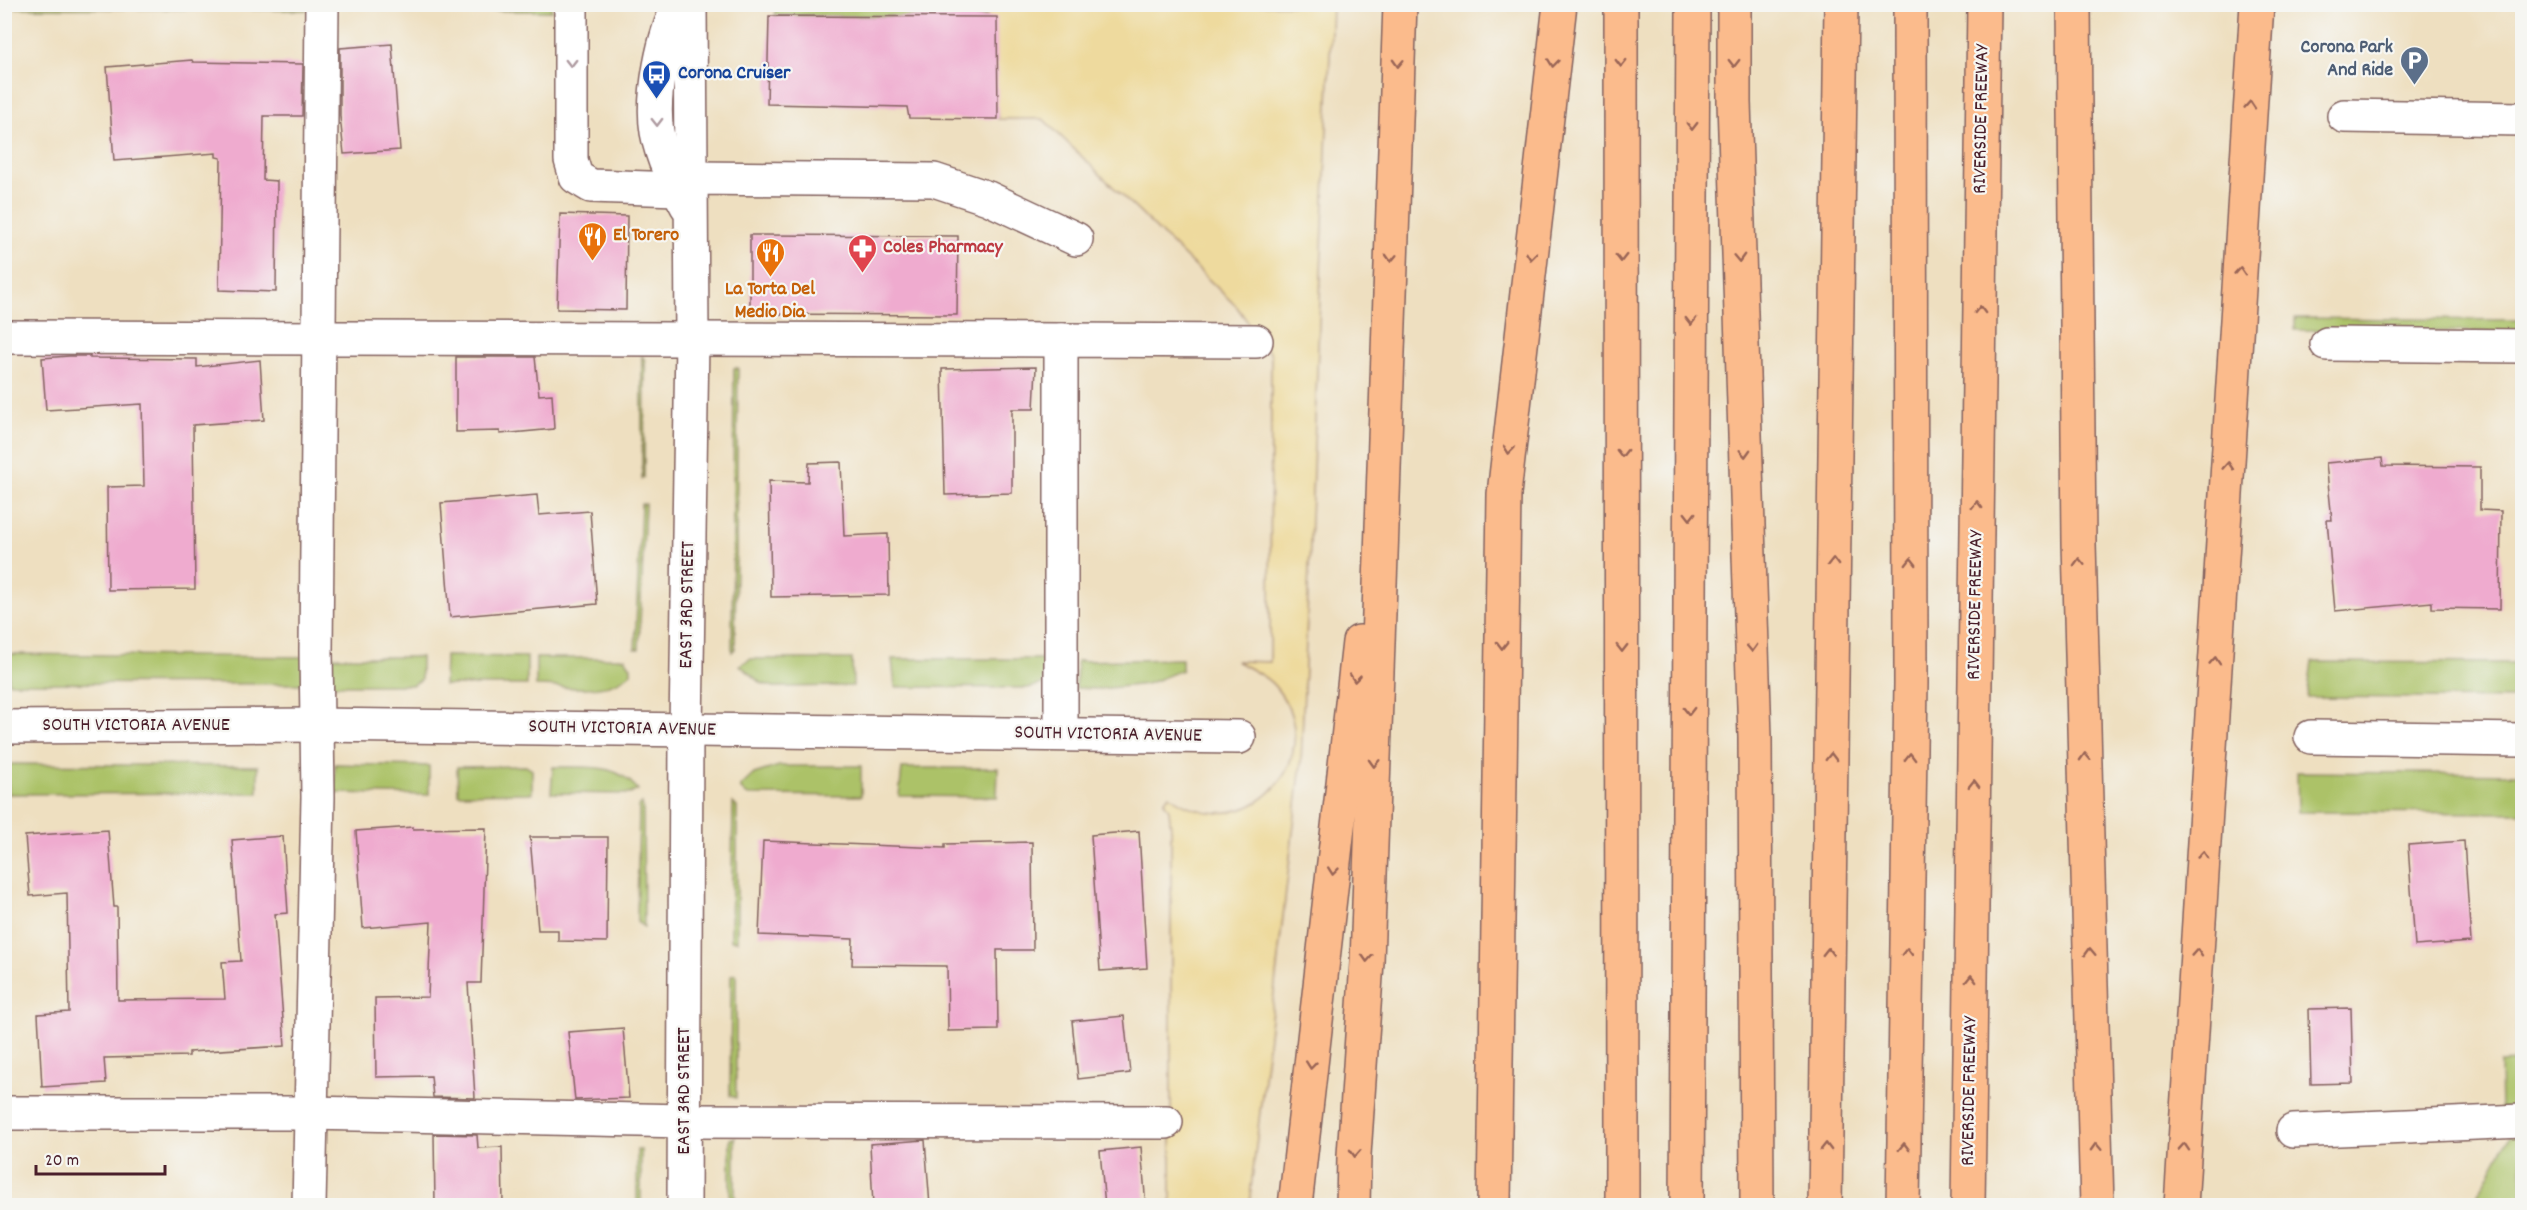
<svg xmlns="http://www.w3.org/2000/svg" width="2527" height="1210" viewBox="0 0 2527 1210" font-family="Dekko,sans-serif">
<rect width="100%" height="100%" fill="#f6f6f2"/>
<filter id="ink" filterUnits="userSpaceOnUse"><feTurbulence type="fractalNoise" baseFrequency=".0167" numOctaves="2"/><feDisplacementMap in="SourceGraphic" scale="12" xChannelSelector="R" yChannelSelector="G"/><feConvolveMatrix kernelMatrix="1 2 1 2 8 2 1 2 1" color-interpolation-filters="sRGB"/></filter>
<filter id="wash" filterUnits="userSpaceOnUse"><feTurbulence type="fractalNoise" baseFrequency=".008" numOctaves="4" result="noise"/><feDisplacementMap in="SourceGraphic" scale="24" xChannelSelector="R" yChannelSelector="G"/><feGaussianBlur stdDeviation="1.35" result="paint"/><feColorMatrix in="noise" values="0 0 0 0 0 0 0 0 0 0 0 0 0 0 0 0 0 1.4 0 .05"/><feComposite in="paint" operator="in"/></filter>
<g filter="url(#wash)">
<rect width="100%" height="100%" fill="#eedfc0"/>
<!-- green -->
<g fill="#acc267" stroke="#7b7049" stroke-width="1.5">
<polygon points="305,4 306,10 16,8 15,5"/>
<polygon points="384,4 550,4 552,11 384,10"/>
<polygon points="979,4 988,17 775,16 776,5"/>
<polygon points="2295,318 2522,320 2522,332 2295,330"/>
<polygon points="642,355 645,362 644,477 642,479"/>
<polygon points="734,368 738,368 735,649 732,652"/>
<polygon points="641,504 645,504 639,649 635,649"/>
<polygon points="8,654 305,657 309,684 9,683"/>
<polygon points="445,656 527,657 527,685 444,685"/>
<polygon points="331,657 421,657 421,680 412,685 332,685"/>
<path d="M536,658H625L631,667V673C607,696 566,686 536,686Z"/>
<polygon points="750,659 852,659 853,686 774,687 761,683 740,665"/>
<polygon points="892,659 1044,659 1043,684 1028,688 895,687"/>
<polygon points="1182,659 1182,670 1147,684 1100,689 1076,688 1077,661"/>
<polygon points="2312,662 2522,663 2522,699 2307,697"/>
<polygon points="14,764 258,766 258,793 9,794 5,765"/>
<polygon points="335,764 429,766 429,795 335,793"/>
<polygon points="526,766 532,770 532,793 458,794 457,767"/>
<polygon points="779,766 861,766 861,796 750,795 745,794 740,787 754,774"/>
<path d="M553,767C585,768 616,761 638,790L630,794L551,793Z"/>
<polygon points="902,768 998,768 997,797 899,796"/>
<polygon points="2297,772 2522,774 2522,813 2298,812"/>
<polygon points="642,803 643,810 644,927 637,922 639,805"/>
<polygon points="733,803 737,807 737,941 731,940"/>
<polygon points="736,974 736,1098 730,1096 731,975"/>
<polygon points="2522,1029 2522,1110 2501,1109 2500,1063 2518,1062 2517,1030"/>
<polygon points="2522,1112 2522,1195 2517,1205 2472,1206"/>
<polygon points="735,1137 735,1205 730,1206 730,1139"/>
<rect x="637" y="1150" width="4" height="55"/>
</g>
<!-- sand -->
<path fill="#eeda9e" stroke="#9c7c64" stroke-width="1.5" d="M979,5H1332L1301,764L1249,1205H1171V829L1169,810L1164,802L1169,795C1246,852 1332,759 1277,689C1267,676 1250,669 1236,661L1270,662L1271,355L1237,307L1043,119H998L988,17Z"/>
<g id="blocks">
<!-- building -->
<g fill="#efabcf">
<polygon points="769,16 997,17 998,119 909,118 907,107 767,104"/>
<polygon points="392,44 400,150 344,154 340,116 340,48"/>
<polygon points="192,60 193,62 303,64 302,116 264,116 263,180 277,181 276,292 219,290 221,158 216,157 216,153 114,161 107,67"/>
<polygon points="560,214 627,216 626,310 557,309"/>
<polygon points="750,235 958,236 957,315 750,314"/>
<polygon points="69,356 90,356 90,358 197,359 197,367 260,360 264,420 193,425 195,589 108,590 107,487 144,486 142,404 46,410 42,358"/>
<polygon points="456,357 535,357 539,395 552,394 554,429 500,434 500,431 456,432"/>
<polygon points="1036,367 1034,409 1012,409 1012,493 945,495 942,369"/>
<polygon points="2382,458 2383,466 2480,467 2480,510 2501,511 2500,609 2432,608 2432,602 2335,611 2327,520 2332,520 2326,463"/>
<polygon points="841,462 844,536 888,534 889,595 771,597 769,481 808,482 809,463"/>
<polygon points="537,495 539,515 590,511 597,604 450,617 441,503"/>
<polygon points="413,827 413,829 486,828 481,983 468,983 475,1098 433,1097 431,1076 376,1077 375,998 428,997 431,922 363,928 356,831"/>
<polygon points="108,830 114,907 117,907 118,1000 225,999 222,962 241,961 232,840 283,836 288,913 275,914 285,1046 189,1052 189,1056 104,1058 106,1083 42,1087 38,1014 69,1012 67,893 30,896 25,836"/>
<polygon points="1139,831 1147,968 1100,971 1091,835"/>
<polygon points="530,837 608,837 607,942 558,941 558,930 538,930"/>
<polygon points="763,841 945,848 945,844 1032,842 1033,950 997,950 998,1030 948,1031 947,966 852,965 853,939 759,935"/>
<polygon points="2464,841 2471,942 2415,946 2408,845"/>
<polygon points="2351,1008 2353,1083 2311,1084 2309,1009"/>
<polygon points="1124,1016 1130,1073 1078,1079 1072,1021"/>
<polygon points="623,1028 629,1098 575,1100 568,1032"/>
<polygon points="434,1134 477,1135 478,1148 502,1147 503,1206 435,1206"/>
<polygon points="925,1140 930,1206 873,1206 870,1144"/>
<polygon points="1141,1147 1146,1206 1105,1206 1100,1151"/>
</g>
</g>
</g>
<g filter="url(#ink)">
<use href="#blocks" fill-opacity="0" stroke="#83625f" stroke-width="1.5"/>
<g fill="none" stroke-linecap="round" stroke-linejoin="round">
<defs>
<g id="minor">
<polyline points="571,4 571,160 576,177 591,186 677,189 691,178 934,180 988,198 1076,239"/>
<path d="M680,4C663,35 651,97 657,132C662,159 674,182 687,206"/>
<polyline points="2344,116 2522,119"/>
<polyline points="4,337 1061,340"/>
<polyline points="2327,344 2522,346"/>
<polyline points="4,727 316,725 1239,737"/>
<polyline points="1061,734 1061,340 1256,341"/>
<polyline points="2311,737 2522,740"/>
<polyline points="4,1113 310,1113 685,1121 1166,1122"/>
<polyline points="2293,1131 2522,1121"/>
<polyline points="309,1206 318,797 316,651 322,4"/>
<polyline points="684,1206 686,730 692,340 690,4"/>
</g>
<g id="highway">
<polyline points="1621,4 1622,1206"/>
<polyline points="1734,4 1734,102 1755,737 1757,1206"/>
<polyline points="2074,4 2079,543 2097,1206"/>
<polyline points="1295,1206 1359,642"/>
<polyline points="1353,1206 1354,1155 1367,962 1400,4"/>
<polyline points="1494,1206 1504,494 1560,4"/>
<polyline points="1687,1206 1693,4"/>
<polyline points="1825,1206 1841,4"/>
<polyline points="1903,1206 1911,683 1910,4"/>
<polyline points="1968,1206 1984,4"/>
<polyline points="2181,1206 2257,4"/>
</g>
</defs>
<!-- minor casing -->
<use href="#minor" stroke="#83625f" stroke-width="36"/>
<!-- highway casing -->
<use href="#highway" stroke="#83625f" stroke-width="36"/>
<!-- minor -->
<use href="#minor" stroke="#fff" stroke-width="33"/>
<!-- highway -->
<use href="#highway" stroke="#fbbb8c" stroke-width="33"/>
</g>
<!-- one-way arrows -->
<defs><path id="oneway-chevron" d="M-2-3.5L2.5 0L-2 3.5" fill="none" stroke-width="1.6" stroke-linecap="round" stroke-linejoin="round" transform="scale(1.5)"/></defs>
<g stroke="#ae9aa0">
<use href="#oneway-chevron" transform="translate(571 63) rotate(90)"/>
<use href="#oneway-chevron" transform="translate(657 122) rotate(89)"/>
</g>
<g stroke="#9a6557">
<use href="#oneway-chevron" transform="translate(1398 63) rotate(92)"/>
<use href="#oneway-chevron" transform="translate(1553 63) rotate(96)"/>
<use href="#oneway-chevron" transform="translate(1621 63) rotate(90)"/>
<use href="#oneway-chevron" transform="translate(1734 63) rotate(90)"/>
<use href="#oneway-chevron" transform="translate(2250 105) rotate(-86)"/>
<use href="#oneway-chevron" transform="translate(1692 126) rotate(90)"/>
<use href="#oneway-chevron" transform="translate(1531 256) rotate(96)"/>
<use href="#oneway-chevron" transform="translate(1391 258) rotate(92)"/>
<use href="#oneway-chevron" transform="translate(1621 258) rotate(90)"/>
<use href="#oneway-chevron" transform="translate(1739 258) rotate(88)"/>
<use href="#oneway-chevron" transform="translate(2240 271) rotate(-86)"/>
<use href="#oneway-chevron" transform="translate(1980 310) rotate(-89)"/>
<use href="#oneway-chevron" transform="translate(1691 321) rotate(90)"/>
<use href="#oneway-chevron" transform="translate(1509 450) rotate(96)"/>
<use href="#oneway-chevron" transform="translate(1622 453) rotate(90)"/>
<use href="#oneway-chevron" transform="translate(1745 453) rotate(88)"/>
<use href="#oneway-chevron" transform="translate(2228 466) rotate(-86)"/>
<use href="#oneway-chevron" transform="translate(1977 505) rotate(-89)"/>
<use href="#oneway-chevron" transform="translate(1690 516) rotate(90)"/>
<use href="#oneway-chevron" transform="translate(1833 562) rotate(-89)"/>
<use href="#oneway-chevron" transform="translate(1911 562) rotate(-90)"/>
<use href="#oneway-chevron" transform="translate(2079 562) rotate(-92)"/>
<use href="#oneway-chevron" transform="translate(1502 645) rotate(91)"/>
<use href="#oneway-chevron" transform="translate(1622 648) rotate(90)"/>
<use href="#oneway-chevron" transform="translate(1752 648) rotate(88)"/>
<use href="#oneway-chevron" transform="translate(2215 661) rotate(-86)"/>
<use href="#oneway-chevron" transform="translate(1355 678) rotate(96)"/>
<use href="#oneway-chevron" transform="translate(1689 711) rotate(90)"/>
<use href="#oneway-chevron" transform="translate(1831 757) rotate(-89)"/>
<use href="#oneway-chevron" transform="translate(1910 757) rotate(-89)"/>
<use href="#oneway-chevron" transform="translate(2085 757) rotate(-92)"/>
<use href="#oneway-chevron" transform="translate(1374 763) rotate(92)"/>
<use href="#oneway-chevron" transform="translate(1974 784) rotate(-89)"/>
<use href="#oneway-chevron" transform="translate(2203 855) rotate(-86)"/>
<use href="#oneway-chevron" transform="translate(1333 871) rotate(96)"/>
<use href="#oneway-chevron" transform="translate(1828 952) rotate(-89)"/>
<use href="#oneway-chevron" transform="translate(1907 952) rotate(-89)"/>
<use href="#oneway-chevron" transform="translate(2090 952) rotate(-92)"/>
<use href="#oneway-chevron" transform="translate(2197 953) rotate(-86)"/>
<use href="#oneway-chevron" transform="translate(1367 958) rotate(93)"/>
<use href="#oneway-chevron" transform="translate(1971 979) rotate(-89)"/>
<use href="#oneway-chevron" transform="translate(1311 1065) rotate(96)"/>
<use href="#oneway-chevron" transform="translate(1826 1147) rotate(-89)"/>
<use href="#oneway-chevron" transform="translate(1904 1147) rotate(-89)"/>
<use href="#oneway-chevron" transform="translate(2096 1147) rotate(-92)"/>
<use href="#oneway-chevron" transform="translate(2184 1147) rotate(-86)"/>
<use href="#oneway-chevron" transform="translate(1355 1153) rotate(93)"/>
</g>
</g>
<!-- icons -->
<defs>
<symbol id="parking-pin" viewBox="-11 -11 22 30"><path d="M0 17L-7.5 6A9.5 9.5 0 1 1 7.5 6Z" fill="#5c6f8a" stroke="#f6f6f2"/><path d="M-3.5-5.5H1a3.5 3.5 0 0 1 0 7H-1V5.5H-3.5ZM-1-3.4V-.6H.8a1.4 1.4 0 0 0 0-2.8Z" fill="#fff"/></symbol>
<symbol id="bus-pin" viewBox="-11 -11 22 30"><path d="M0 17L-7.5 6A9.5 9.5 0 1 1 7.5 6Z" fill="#1a4fb4" stroke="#f6f6f2"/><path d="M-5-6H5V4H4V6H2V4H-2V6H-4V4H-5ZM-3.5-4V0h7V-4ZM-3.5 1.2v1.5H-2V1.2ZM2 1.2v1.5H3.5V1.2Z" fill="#fff"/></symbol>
<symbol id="restaurant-pin" viewBox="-11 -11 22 30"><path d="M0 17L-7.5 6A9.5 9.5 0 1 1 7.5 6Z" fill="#e8710a" stroke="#f6f6f2"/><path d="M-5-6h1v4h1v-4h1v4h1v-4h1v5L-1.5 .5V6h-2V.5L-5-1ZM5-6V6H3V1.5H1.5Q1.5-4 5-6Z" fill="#fff"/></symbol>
<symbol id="pharmacy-pin" viewBox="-11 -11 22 30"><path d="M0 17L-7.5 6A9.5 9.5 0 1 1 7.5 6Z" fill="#e0444e" stroke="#f6f6f2"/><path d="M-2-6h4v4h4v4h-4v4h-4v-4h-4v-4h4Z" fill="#fff"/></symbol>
</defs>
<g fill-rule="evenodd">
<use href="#parking-pin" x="2398" y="44" width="33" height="45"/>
<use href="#bus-pin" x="640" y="58" width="33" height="45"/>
<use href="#restaurant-pin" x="576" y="220" width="33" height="45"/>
<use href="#pharmacy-pin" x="846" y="232" width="33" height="45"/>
<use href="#restaurant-pin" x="754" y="236" width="33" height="45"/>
</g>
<g text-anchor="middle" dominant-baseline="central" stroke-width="4.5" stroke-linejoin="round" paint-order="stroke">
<!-- service labels -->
<g font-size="20" font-weight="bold" fill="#4e5e75" stroke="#f6f6f2" text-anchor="end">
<text x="2393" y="48">Corona Park<tspan x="2393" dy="23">And Ride</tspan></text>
</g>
<!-- transit labels -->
<g font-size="20" font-weight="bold" fill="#164399" stroke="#f6f6f2" text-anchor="start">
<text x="678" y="74">Corona Cruiser</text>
</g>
<!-- street labels -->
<g font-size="20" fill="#4a1f2b" stroke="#f6f6f2">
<text transform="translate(1982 119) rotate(-89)">RIVERSIDE FREEWAY</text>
<text transform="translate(688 605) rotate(-89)">EAST 3RD STREET</text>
<text transform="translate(1976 605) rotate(-89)">RIVERSIDE FREEWAY</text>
<text x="136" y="726">SOUTH VICTORIA AVENUE</text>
<text transform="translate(622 729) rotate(1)">SOUTH VICTORIA AVENUE</text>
<text transform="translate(1108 735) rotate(1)">SOUTH VICTORIA AVENUE</text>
<text transform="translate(685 1091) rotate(-90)">EAST 3RD STREET</text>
<text transform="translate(1970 1091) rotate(-89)">RIVERSIDE FREEWAY</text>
</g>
<!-- food labels -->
<g font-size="20" font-weight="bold" fill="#c56008" stroke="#f6f6f2" text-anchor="start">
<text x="613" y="236">El Torero</text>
<text x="770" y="290" text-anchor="middle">La Torta Del<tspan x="770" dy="23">Medio Dia</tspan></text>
</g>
<!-- health labels -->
<g font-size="20" font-weight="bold" fill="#be3a42" stroke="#f6f6f2" text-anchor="start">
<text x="883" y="248">Coles Pharmacy</text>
</g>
</g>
<!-- margin -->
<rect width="2527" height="1210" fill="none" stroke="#f6f6f2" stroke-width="24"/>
<!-- scale -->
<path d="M36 1165v9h129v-9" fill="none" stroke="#4a1f2b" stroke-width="3"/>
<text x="45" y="1165" font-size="18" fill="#4a1f2b" stroke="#f6f6f2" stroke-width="4.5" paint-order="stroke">20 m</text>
</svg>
